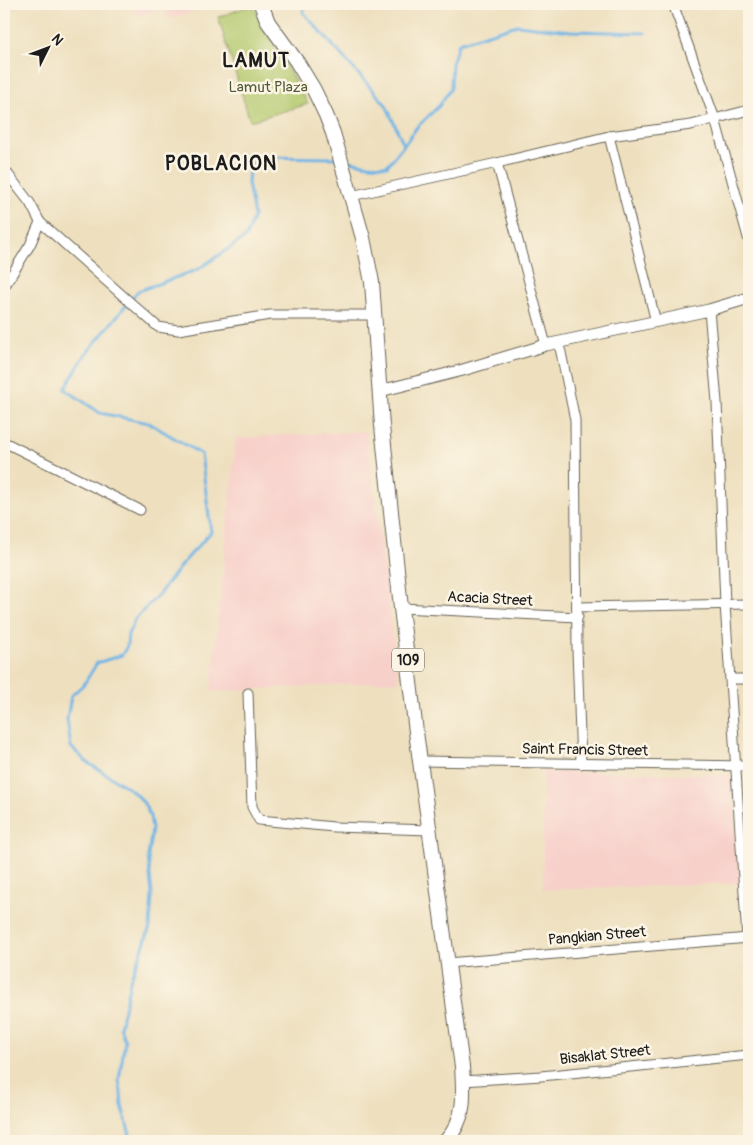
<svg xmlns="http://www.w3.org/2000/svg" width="753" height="1145" viewBox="0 0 753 1145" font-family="Pangolin,sans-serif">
<rect width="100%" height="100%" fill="#fcf5e5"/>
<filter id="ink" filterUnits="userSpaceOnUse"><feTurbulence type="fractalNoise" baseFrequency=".02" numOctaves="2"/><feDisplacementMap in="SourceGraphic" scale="10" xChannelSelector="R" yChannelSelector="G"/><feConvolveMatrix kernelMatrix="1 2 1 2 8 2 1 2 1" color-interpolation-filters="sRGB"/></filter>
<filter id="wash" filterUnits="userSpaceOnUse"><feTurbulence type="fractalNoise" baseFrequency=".0096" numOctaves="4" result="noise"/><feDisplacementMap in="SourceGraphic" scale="20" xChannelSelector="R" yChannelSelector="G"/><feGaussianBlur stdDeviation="1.12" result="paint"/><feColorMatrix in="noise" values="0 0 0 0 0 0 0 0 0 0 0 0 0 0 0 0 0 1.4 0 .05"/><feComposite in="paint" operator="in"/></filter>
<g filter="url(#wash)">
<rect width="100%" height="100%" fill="#eee0bf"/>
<!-- built -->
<g fill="#f7d0ca">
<polygon points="133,4 217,4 168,19 163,7 138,17"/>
<polygon points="366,431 399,681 211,692 236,438"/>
<polygon points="543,771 732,775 740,883 543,890"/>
</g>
<!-- green -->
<polygon fill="#b2c86c" stroke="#677244" points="252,5 308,104 250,121 218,17"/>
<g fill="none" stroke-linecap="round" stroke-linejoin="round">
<!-- stream -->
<g stroke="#6fb4e5" stroke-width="3">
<polyline points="305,4 303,12 386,105 404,145 387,166 369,165 344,160"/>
<polyline points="404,145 417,127 439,106 451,88 452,63 459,43 517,25 571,31 645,33"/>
<polyline points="134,1141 130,1135 122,1106 121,1092 119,1080 125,1041 120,1027 131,977 141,953 150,927 152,894 148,856 152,829 150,816 145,805 139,797 127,787 88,763 71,747 67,719 71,696 84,684 97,663 122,655 127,646 128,634 136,618 159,594 182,564 211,532 201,454 149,423 100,413 65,389 85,355 138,291 197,270 246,237 254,216 248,183 249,168 259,157 335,158"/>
</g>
</g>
</g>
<g filter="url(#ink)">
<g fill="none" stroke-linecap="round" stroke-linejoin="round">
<defs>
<g id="minor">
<polyline points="673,4 715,119 749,241"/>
<polyline points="609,136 656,322"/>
<polyline points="497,163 546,345"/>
<polyline points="4,169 30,203 40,222 30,245 4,287"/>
<polyline points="351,196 497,163 609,136 691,125 749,110"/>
<polyline points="40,222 158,327 178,330 270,315 374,315"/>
<polyline points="709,310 717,402 725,604 747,938"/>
<polyline points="559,343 575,420 577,649 581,764"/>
<polyline points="4,442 140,510"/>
<polyline points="577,607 749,604"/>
<polyline points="401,608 578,617"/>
<polyline points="731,679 749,679"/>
<polyline points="248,693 252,807 259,820 334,827 430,830"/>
<polyline points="420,761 749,766"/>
<polyline points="447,963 749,938"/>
<polyline points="463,1081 541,1076 749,1055"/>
</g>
<polyline id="tertiary" points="380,391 463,370 546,345 709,310 749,298"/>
<path id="primary" d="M261,4L268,22L297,62L314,90L326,115L333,133L363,238L372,282L382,426L401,608L416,732L462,1067C464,1096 466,1119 446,1141"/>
</defs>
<!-- minor casing -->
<use href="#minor" stroke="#666155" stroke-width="11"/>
<!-- tertiary casing -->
<use href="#tertiary" stroke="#666155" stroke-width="13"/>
<!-- primary casing -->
<use href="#primary" stroke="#666155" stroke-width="16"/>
<!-- minor -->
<use href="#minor" stroke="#fff" stroke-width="9"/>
<!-- tertiary -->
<use href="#tertiary" stroke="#fff" stroke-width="11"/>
<!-- primary -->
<use href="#primary" stroke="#fff" stroke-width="14"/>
</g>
</g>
<g text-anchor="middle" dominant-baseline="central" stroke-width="5" stroke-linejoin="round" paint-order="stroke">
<!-- shield labels -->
<rect fill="#fcf5e5" stroke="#5f5d58" stroke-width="1" x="392" y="648.5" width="32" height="23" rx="4"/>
<g font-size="14" font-weight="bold" fill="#1c1c1c">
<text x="408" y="660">109</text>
</g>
<!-- park labels -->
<g font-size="15" fill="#505838" stroke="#fcf5e5">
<text x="268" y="87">Lamut Plaza</text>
</g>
<!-- street labels -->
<g font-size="15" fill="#1c1c1c" stroke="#fcf5e5">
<text transform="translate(490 599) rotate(3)">Acacia Street</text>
<text transform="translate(585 750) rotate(1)">Saint Francis Street</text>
<text transform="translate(597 936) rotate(-5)">Pangkian Street</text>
<text transform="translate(605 1055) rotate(-6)">Bisaklat Street</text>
</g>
<!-- district labels -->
<g font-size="20" font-weight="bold" letter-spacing="1" fill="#1c1c1c" stroke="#fcf5e5">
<text x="256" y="60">LAMUT</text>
<text x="221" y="163">POBLACION</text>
</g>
</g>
<!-- margin -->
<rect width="753" height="1145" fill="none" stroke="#fcf5e5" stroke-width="20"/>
<!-- north arrow -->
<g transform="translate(48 48) rotate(48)" stroke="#fcf5e5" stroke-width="4" paint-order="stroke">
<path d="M0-4L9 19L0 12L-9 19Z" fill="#1c1c1c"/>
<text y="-8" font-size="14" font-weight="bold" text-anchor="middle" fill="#1c1c1c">N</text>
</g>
</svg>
